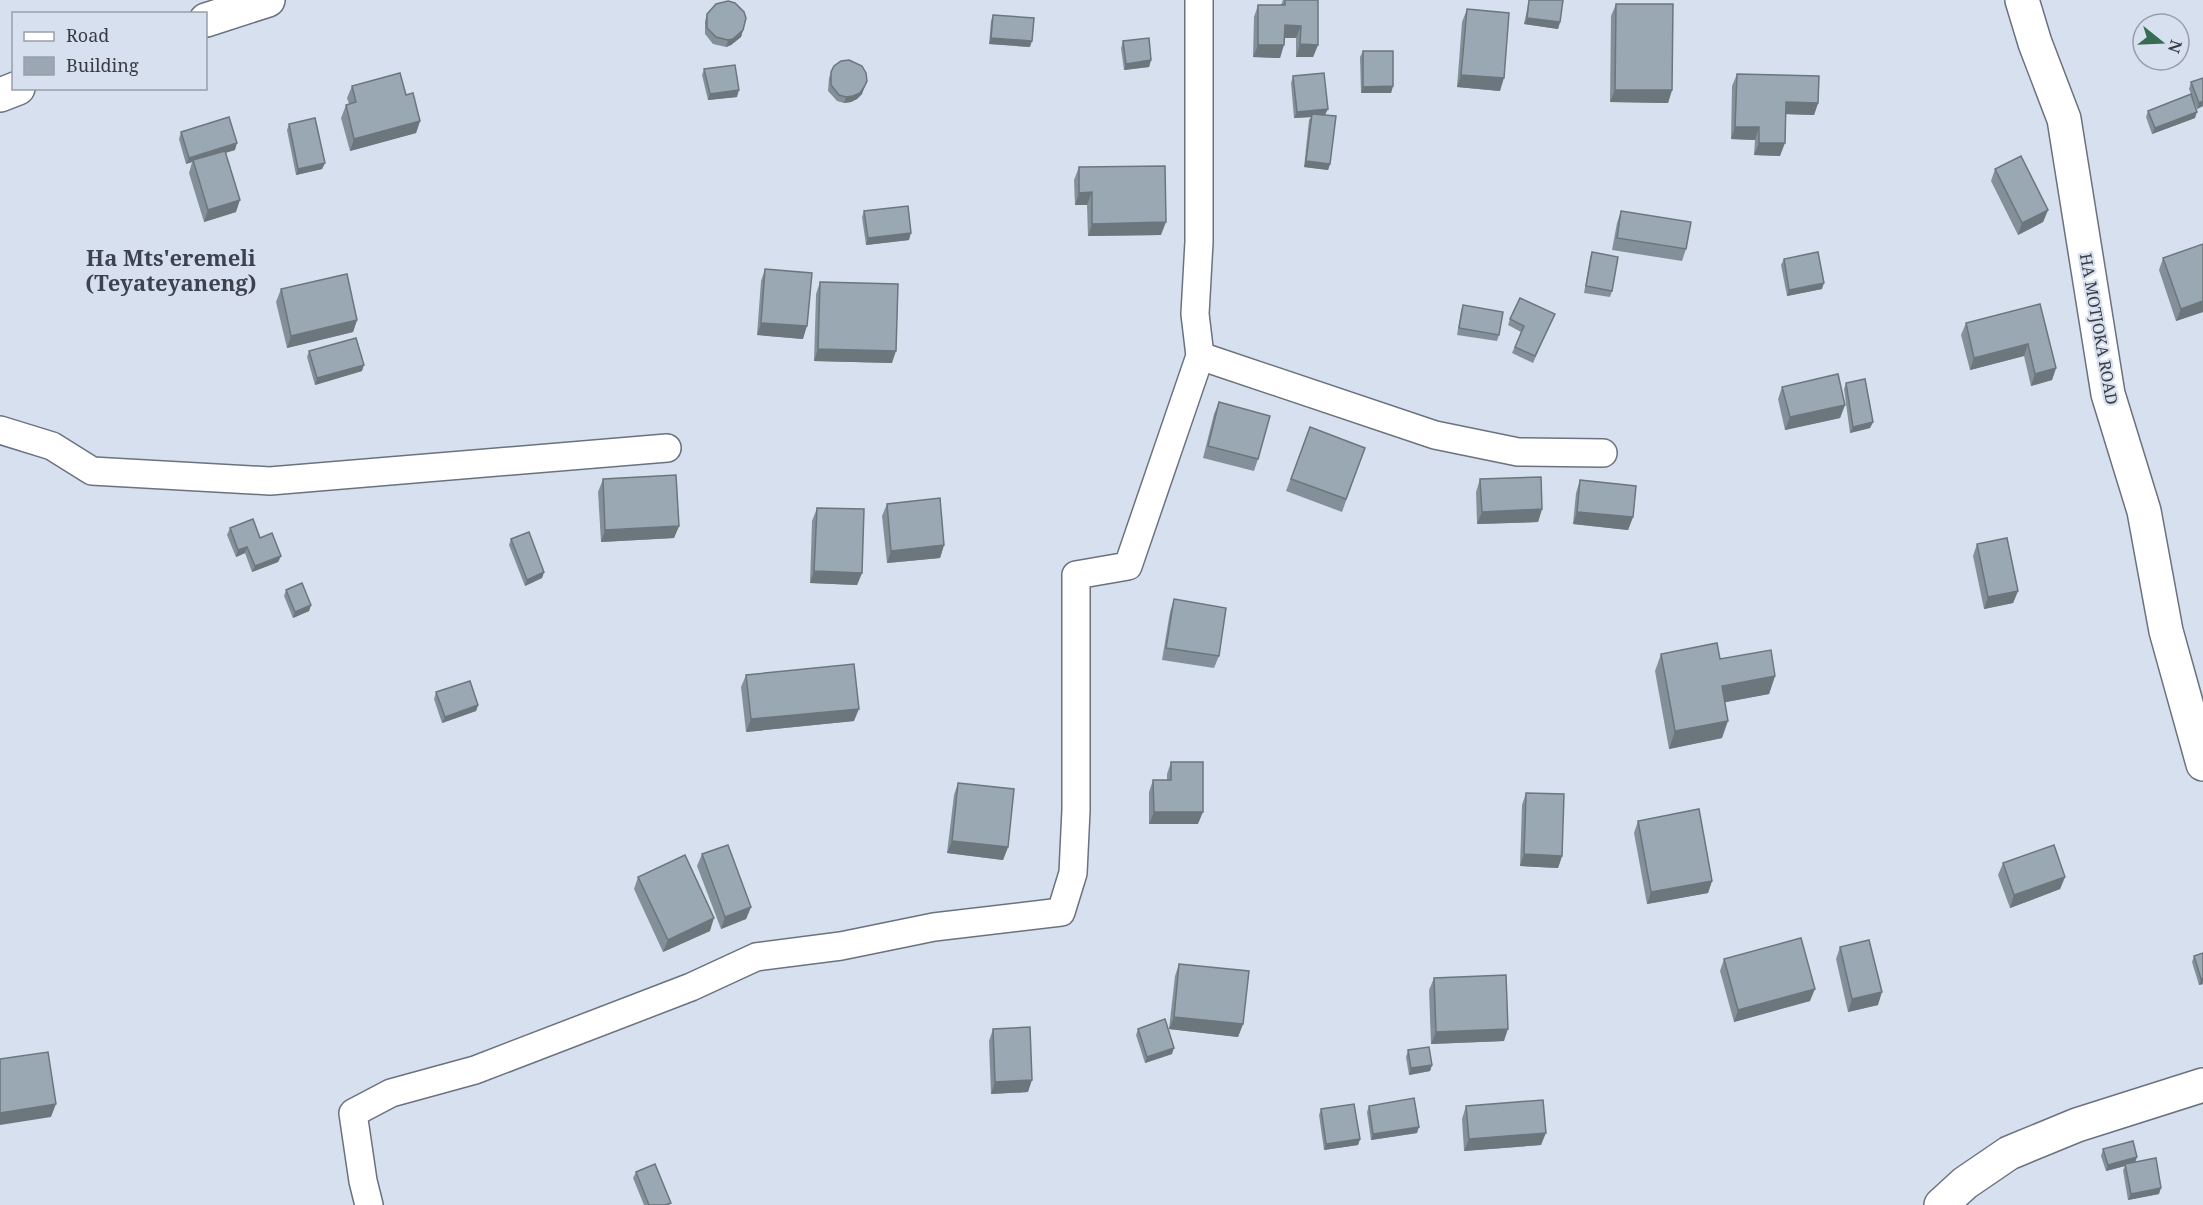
<svg xmlns="http://www.w3.org/2000/svg" width="2203" height="1205" viewBox="0 0 2203 1205" font-family="'Noto Serif',serif">
<rect width="100%" height="100%" fill="#d7e0ef"/>
<g fill="none" stroke-linecap="round" stroke-linejoin="round">
<defs>
<g id="minor">
<polyline points="1200,356 1435,435 1518,452 1603,453"/>
<polyline points="0,430 52,446 92,471 270,481 667,448"/>
<polyline points="369,1205 363,1181 353,1113 391,1093 475,1070 691,987 756,957 841,946 934,927 1061,912 1073,873 1076,810 1076,575 1128,566 1200,356 1195,314 1199,242 1199,0"/>
</g>
<g id="tertiary">
<polyline points="2022,0 2035,43 2064,119 2108,394 2144,511 2166,631 2203,764"/>
<polyline points="206,20 268,0"/>
<polyline points="0,95 18,88"/>
<polyline points="1941,1205 1965,1183 2009,1153 2077,1125 2203,1085"/>
</g>
</defs>
<!-- minor casing -->
<use href="#minor" stroke="#6a727f" stroke-width="30"/>
<!-- tertiary casing -->
<use href="#tertiary" stroke="#6a727f" stroke-width="36"/>
<!-- minor -->
<use href="#minor" stroke="#fff" stroke-width="27"/>
<!-- tertiary -->
<use href="#tertiary" stroke="#fff" stroke-width="33"/>
</g>
<!-- wall -->
<g fill="#849099">
<polygon points="1283,0 1318,0 1318,45 1313,57 1296,57 1296,38 1285,38 1280,58 1253,57 1254,17 1258,5 1281,5"/>
<polygon points="1529,0 1560,22 1558,29 1524,24"/>
<polygon points="1616,4 1672,90 1668,103 1610,102 1611,16"/>
<polygon points="1467,9 1500,91 1457,87 1462,22"/>
<polygon points="707,14 743,30 741,37 731,45 726,47 713,44 705,34 705,21"/>
<polygon points="993,15 1030,47 989,44 991,21"/>
<polygon points="1123,41 1151,60 1149,67 1124,70 1121,48"/>
<polygon points="1363,51 1393,86 1391,93 1361,93 1360,57"/>
<polygon points="704,69 737,97 708,100 702,75"/>
<polygon points="831,72 862,94 857,99 851,102 844,103 837,101 828,91 829,78"/>
<polygon points="1737,74 1818,103 1814,115 1786,114 1780,156 1754,155 1755,140 1731,139 1732,86"/>
<polygon points="1293,76 1325,115 1330,164 1328,170 1304,167 1309,120 1311,117 1294,118 1291,83"/>
<polygon points="2203,78 2203,106 2197,109 2189,89 2191,82"/>
<polygon points="352,86 406,95 420,121 416,133 350,151 341,118 346,105 349,104 347,98"/>
<polygon points="2148,111 2195,118 2152,134 2146,117"/>
<polygon points="289,124 325,163 322,169 296,175 287,130"/>
<polygon points="181,132 235,150 225,153 236,212 204,222 189,173 192,162 186,164 179,139"/>
<polygon points="1079,167 1161,235 1088,236 1087,205 1075,205 1074,180"/>
<polygon points="1995,169 2048,210 2043,222 2018,235 1991,181"/>
<polygon points="864,211 909,240 866,245 862,217"/>
<polygon points="1621,211 1686,249 1682,261 1612,250 1617,223"/>
<polygon points="1592,252 1612,291 1610,297 1584,293 1590,258"/>
<polygon points="2163,258 2203,312 2176,321 2159,270"/>
<polygon points="1784,259 1822,289 1787,296 1781,265"/>
<polygon points="765,269 803,339 757,335 761,281"/>
<polygon points="820,282 892,363 814,361 816,294"/>
<polygon points="281,289 357,320 353,332 287,348 276,302"/>
<polygon points="2040,304 2056,368 2052,380 2031,386 2024,356 1970,370 1961,335 1966,323"/>
<polygon points="1463,305 1499,335 1497,341 1457,335 1461,311"/>
<polygon points="1555,314 1533,363 1512,353 1521,332 1508,325 1510,319"/>
<polygon points="309,351 362,371 315,385 307,357"/>
<polygon points="1846,383 1873,422 1870,428 1850,433 1844,389"/>
<polygon points="1782,387 1845,405 1840,418 1785,430 1778,399"/>
<polygon points="1219,402 1258,459 1254,471 1203,458 1214,414"/>
<polygon points="1310,427 1365,448 1342,512 1286,491"/>
<polygon points="603,479 679,526 674,538 601,542 598,492"/>
<polygon points="1480,479 1542,509 1538,522 1477,524 1476,492"/>
<polygon points="1580,480 1633,517 1628,530 1573,524 1576,493"/>
<polygon points="887,504 944,545 940,558 887,563 882,516"/>
<polygon points="817,508 862,573 857,585 810,583 812,521"/>
<polygon points="230,528 260,538 281,556 278,562 252,572 245,553 236,557 227,535"/>
<polygon points="511,539 544,572 542,578 525,586 509,545"/>
<polygon points="1977,544 2018,591 2013,603 1984,609 1973,556"/>
<polygon points="286,590 311,605 309,611 293,618 284,596"/>
<polygon points="1174,599 1219,656 1214,668 1162,660 1170,612"/>
<polygon points="1661,654 1720,659 1775,676 1769,694 1725,702 1722,738 1669,749 1655,671"/>
<polygon points="746,675 854,721 746,732 741,687"/>
<polygon points="436,692 478,705 476,711 442,723 434,699"/>
<polygon points="1171,762 1198,824 1149,824 1149,792 1153,780 1167,780 1167,774"/>
<polygon points="958,783 1008,847 1003,860 947,853 954,795"/>
<polygon points="1526,793 1562,856 1558,868 1520,866 1522,805"/>
<polygon points="1638,821 1712,881 1708,893 1647,904 1634,833"/>
<polygon points="702,854 751,907 746,919 721,929 697,866"/>
<polygon points="2003,863 2065,877 2060,889 2010,908 1998,875"/>
<polygon points="638,877 710,931 663,952 634,889"/>
<polygon points="1840,947 1878,1005 1848,1012 1836,959"/>
<polygon points="2203,953 2203,984 2199,985 2192,962 2194,956"/>
<polygon points="1724,959 1810,1001 1734,1022 1720,971"/>
<polygon points="1179,964 1243,1024 1238,1037 1169,1029 1175,976"/>
<polygon points="1434,978 1504,1041 1431,1044 1429,990"/>
<polygon points="993,1029 1028,1092 991,1094 989,1041"/>
<polygon points="1138,1029 1172,1054 1145,1063 1136,1035"/>
<polygon points="1408,1050 1432,1065 1430,1071 1409,1075 1406,1057"/>
<polygon points="1369,1106 1417,1133 1371,1140 1367,1112"/>
<polygon points="1466,1106 1541,1145 1464,1151 1462,1119"/>
<polygon points="1321,1109 1360,1139 1358,1145 1324,1150 1319,1115"/>
<polygon points="2103,1149 2135,1162 2159,1194 2128,1200 2123,1170 2125,1166 2106,1171 2101,1156"/>
<polygon points="636,1172 670,1205 644,1205 633,1178"/>
</g>
<!-- shaded-wall -->
<g fill="#6b767d">
<polygon points="1527,18 1560,22 1558,29 1524,24"/>
<polygon points="1285,25 1301,26 1296,38 1281,38"/>
<polygon points="743,30 741,37 731,45 726,47 728,40"/>
<polygon points="991,38 1032,41 1030,47 989,44"/>
<polygon points="1300,44 1318,45 1313,57 1296,57"/>
<polygon points="1258,45 1284,45 1280,58 1253,57"/>
<polygon points="1151,60 1149,67 1124,70 1126,64"/>
<polygon points="1461,75 1504,78 1500,91 1457,87"/>
<polygon points="867,81 862,94 857,99 851,102 844,103 846,97"/>
<polygon points="1393,86 1391,93 1361,93 1363,87"/>
<polygon points="739,90 737,97 708,100 710,94"/>
<polygon points="1615,90 1672,90 1668,103 1610,102"/>
<polygon points="2203,101 2203,106 2197,109 2199,103"/>
<polygon points="1786,102 1818,103 1814,115 1782,114"/>
<polygon points="1328,109 1325,115 1312,114 1311,117 1294,118 1297,112"/>
<polygon points="2197,112 2195,118 2152,134 2155,128"/>
<polygon points="420,121 416,133 350,151 354,139"/>
<polygon points="1735,127 1759,127 1755,140 1731,139"/>
<polygon points="237,143 235,150 194,162 193,160 192,162 186,164 189,158"/>
<polygon points="1759,143 1785,143 1780,156 1754,155"/>
<polygon points="1306,161 1330,164 1328,170 1304,167"/>
<polygon points="325,163 322,169 296,175 298,169"/>
<polygon points="1092,192 1087,205 1075,205 1079,193"/>
<polygon points="240,200 236,212 204,222 208,210"/>
<polygon points="2048,210 2043,222 2018,235 2022,223"/>
<polygon points="1166,222 1161,235 1088,236 1092,224"/>
<polygon points="911,233 909,240 866,245 868,238"/>
<polygon points="1824,283 1822,289 1787,296 1789,290"/>
<polygon points="2203,301 2203,312 2176,321 2181,309"/>
<polygon points="357,320 353,332 287,348 291,336"/>
<polygon points="761,323 807,326 803,339 757,335"/>
<polygon points="2028,344 2024,356 1970,370 1974,358"/>
<polygon points="818,349 896,351 892,363 814,361"/>
<polygon points="364,365 362,371 315,385 317,378"/>
<polygon points="2056,368 2052,380 2031,386 2035,374"/>
<polygon points="1845,405 1840,418 1785,430 1790,417"/>
<polygon points="1873,422 1870,428 1850,433 1853,427"/>
<polygon points="1542,509 1538,522 1477,524 1482,512"/>
<polygon points="1577,512 1633,517 1628,530 1573,524"/>
<polygon points="679,526 674,538 601,542 605,530"/>
<polygon points="944,545 940,558 887,563 891,551"/>
<polygon points="247,547 245,553 236,557 238,550"/>
<polygon points="281,556 278,562 252,572 255,566"/>
<polygon points="814,571 862,573 857,585 810,583"/>
<polygon points="544,572 542,578 525,586 527,580"/>
<polygon points="2018,591 2013,603 1984,609 1988,597"/>
<polygon points="311,605 309,611 293,618 295,612"/>
<polygon points="1775,676 1769,694 1716,704 1722,686"/>
<polygon points="478,705 476,711 442,723 445,717"/>
<polygon points="859,709 854,721 746,732 751,719"/>
<polygon points="1728,721 1722,738 1669,749 1675,731"/>
<polygon points="1154,812 1203,812 1198,824 1149,824"/>
<polygon points="952,841 1008,847 1003,860 947,853"/>
<polygon points="1524,854 1562,856 1558,868 1520,866"/>
<polygon points="2065,877 2060,889 2010,908 2014,895"/>
<polygon points="1712,881 1708,893 1647,904 1651,892"/>
<polygon points="751,907 746,919 721,929 725,917"/>
<polygon points="714,918 710,931 663,952 668,940"/>
<polygon points="2203,978 2203,984 2199,985 2201,979"/>
<polygon points="1815,989 1810,1001 1734,1022 1738,1010"/>
<polygon points="1882,992 1878,1005 1848,1012 1852,999"/>
<polygon points="1174,1017 1243,1024 1238,1037 1169,1029"/>
<polygon points="1508,1029 1504,1041 1431,1044 1436,1032"/>
<polygon points="1174,1048 1172,1054 1145,1063 1147,1057"/>
<polygon points="1432,1065 1430,1071 1409,1075 1411,1068"/>
<polygon points="1032,1080 1028,1092 991,1094 995,1082"/>
<polygon points="56,1104 51,1117 0,1125 0,1113"/>
<polygon points="1419,1127 1417,1133 1371,1140 1373,1134"/>
<polygon points="1546,1133 1541,1145 1464,1151 1469,1139"/>
<polygon points="1360,1139 1358,1145 1324,1150 1326,1144"/>
<polygon points="2137,1157 2135,1163 2125,1164 2125,1166 2106,1171 2108,1165"/>
<polygon points="2161,1188 2159,1194 2128,1200 2131,1194"/>
</g>
<!-- building -->
<g fill="#99a8b2" stroke="#6b767d" stroke-width="1.5">
<polygon points="1285,0 1318,0 1318,45 1300,44 1301,26 1285,25 1284,45 1258,45 1258,5 1285,5"/>
<polygon points="1529,0 1563,0 1560,22 1527,18"/>
<polygon points="728,1 735,3 744,12 746,18 743,30 733,39 728,40 716,37 707,28 707,14 716,4"/>
<polygon points="1616,4 1673,4 1672,90 1615,90"/>
<polygon points="1467,9 1509,13 1504,78 1461,75"/>
<polygon points="993,15 1034,18 1032,41 991,38"/>
<polygon points="1149,38 1151,60 1126,64 1123,41"/>
<polygon points="1363,51 1393,51 1393,86 1363,87"/>
<polygon points="849,60 862,66 866,73 867,81 864,87 860,93 853,96 846,97 839,95 831,85 831,72 834,66 841,61"/>
<polygon points="735,65 739,90 710,94 704,69"/>
<polygon points="400,73 406,95 413,93 420,121 354,139 346,105 356,102 352,86"/>
<polygon points="1324,73 1328,109 1297,112 1293,76"/>
<polygon points="1737,74 1819,76 1818,103 1786,102 1785,143 1759,143 1759,127 1735,127"/>
<polygon points="2203,78 2203,101 2199,103 2191,82"/>
<polygon points="2191,94 2197,112 2155,128 2148,111"/>
<polygon points="1312,114 1336,116 1330,164 1306,161"/>
<polygon points="229,117 237,143 189,158 181,132"/>
<polygon points="315,118 325,163 298,169 289,124"/>
<polygon points="225,151 240,200 208,210 193,160"/>
<polygon points="2021,156 2048,210 2022,223 1995,169"/>
<polygon points="1165,166 1166,222 1092,224 1092,192 1079,193 1079,167"/>
<polygon points="908,206 911,233 868,238 864,211"/>
<polygon points="1621,211 1691,222 1686,249 1617,238"/>
<polygon points="2203,244 2203,301 2181,309 2163,258"/>
<polygon points="1592,252 1618,257 1612,291 1586,286"/>
<polygon points="1818,252 1824,283 1789,290 1784,259"/>
<polygon points="765,269 812,273 807,326 761,323"/>
<polygon points="347,274 357,320 291,336 281,289"/>
<polygon points="820,282 898,284 896,351 818,349"/>
<polygon points="1520,298 1555,314 1535,356 1515,347 1524,326 1510,319"/>
<polygon points="2040,304 2056,368 2035,374 2028,344 1974,358 1966,323"/>
<polygon points="1463,305 1503,312 1499,335 1459,328"/>
<polygon points="356,338 364,365 317,378 309,351"/>
<polygon points="1838,374 1845,405 1790,417 1782,387"/>
<polygon points="1865,379 1873,422 1853,427 1846,383"/>
<polygon points="1219,402 1270,416 1258,459 1208,446"/>
<polygon points="1310,427 1365,448 1346,499 1291,479"/>
<polygon points="676,475 679,526 605,530 603,479"/>
<polygon points="1541,477 1542,509 1482,512 1480,479"/>
<polygon points="1580,480 1636,486 1633,517 1577,512"/>
<polygon points="940,498 944,545 891,551 887,504"/>
<polygon points="817,508 864,509 862,573 814,571"/>
<polygon points="253,519 260,538 272,533 281,556 255,566 247,547 238,550 230,528"/>
<polygon points="529,532 544,572 527,580 511,539"/>
<polygon points="2007,538 2018,591 1988,597 1977,544"/>
<polygon points="302,583 311,605 295,612 286,590"/>
<polygon points="1174,599 1226,608 1219,656 1166,648"/>
<polygon points="1717,643 1720,659 1771,650 1775,676 1722,686 1728,721 1675,731 1661,654"/>
<polygon points="854,664 859,709 751,719 746,675"/>
<polygon points="470,681 478,705 445,717 436,692"/>
<polygon points="1171,762 1203,762 1203,812 1154,812 1153,780 1171,780"/>
<polygon points="958,783 1014,789 1008,847 952,841"/>
<polygon points="1526,793 1564,794 1562,856 1524,854"/>
<polygon points="1699,809 1712,881 1651,892 1638,821"/>
<polygon points="728,845 751,907 725,917 702,854"/>
<polygon points="2054,845 2065,877 2014,895 2003,863"/>
<polygon points="685,855 714,918 668,940 638,877"/>
<polygon points="1801,938 1815,989 1738,1010 1724,959"/>
<polygon points="1869,940 1882,992 1852,999 1840,947"/>
<polygon points="2203,953 2203,978 2201,979 2194,956"/>
<polygon points="1179,964 1249,971 1243,1024 1174,1017"/>
<polygon points="1506,975 1508,1029 1436,1032 1434,978"/>
<polygon points="1165,1019 1174,1048 1147,1057 1138,1029"/>
<polygon points="1030,1027 1032,1080 995,1082 993,1029"/>
<polygon points="1429,1047 1432,1065 1411,1068 1408,1050"/>
<polygon points="48,1052 56,1104 0,1113 0,1059"/>
<polygon points="1414,1098 1419,1127 1373,1134 1369,1106"/>
<polygon points="1543,1100 1546,1133 1469,1139 1466,1106"/>
<polygon points="1354,1104 1360,1139 1326,1144 1321,1109"/>
<polygon points="2133,1141 2137,1157 2108,1165 2103,1149"/>
<polygon points="2156,1158 2161,1188 2131,1194 2125,1164"/>
<polygon points="655,1164 671,1203 665,1205 649,1205 636,1172"/>
</g>
<g text-anchor="middle" dominant-baseline="central" stroke-width="4.5" stroke-linejoin="round" paint-order="stroke">
<!-- street labels -->
<g font-size="16" fill="#393c42" stroke="#d7e0ef">
<text transform="translate(2099 329) rotate(80)">HA MOTJOKA ROAD</text>
</g>
<!-- district labels -->
<g font-size="22" font-weight="bold" fill="#3c434f" stroke="#d7e0ef">
<text x="171" y="257">Ha Mts'eremeli<tspan x="171" dy="25">(Teyateyaneng)</tspan></text>
</g>
</g>
<!-- legend -->
<rect x="12" y="12" width="195" height="78" fill="#d7e0ef" stroke="#989eaa" stroke-width="1.5"/>
<rect x="24" y="32" width="30" height="9" fill="#ffffff" stroke="#989eaa" stroke-width="1.5"/>
<text x="66" y="42" font-size="18" fill="#393c42">Road</text>
<rect x="24" y="57" width="30" height="18" fill="#99a8b2" stroke="#989eaa" stroke-width="1.5"/>
<text x="66" y="72" font-size="18" fill="#393c42">Building</text>
<!-- north arrow -->
<g transform="translate(2161 42) rotate(108)"><circle r="28" fill="#d7e0ef" stroke="#989eaa" stroke-width="1.5"/>
<path d="M0-4.5L10 22L0 15L-10 22Z" fill="#356c53"/>
<text y="-9" font-size="16" font-weight="bold" text-anchor="middle" fill="#393c42">N</text>
</g>
</svg>
